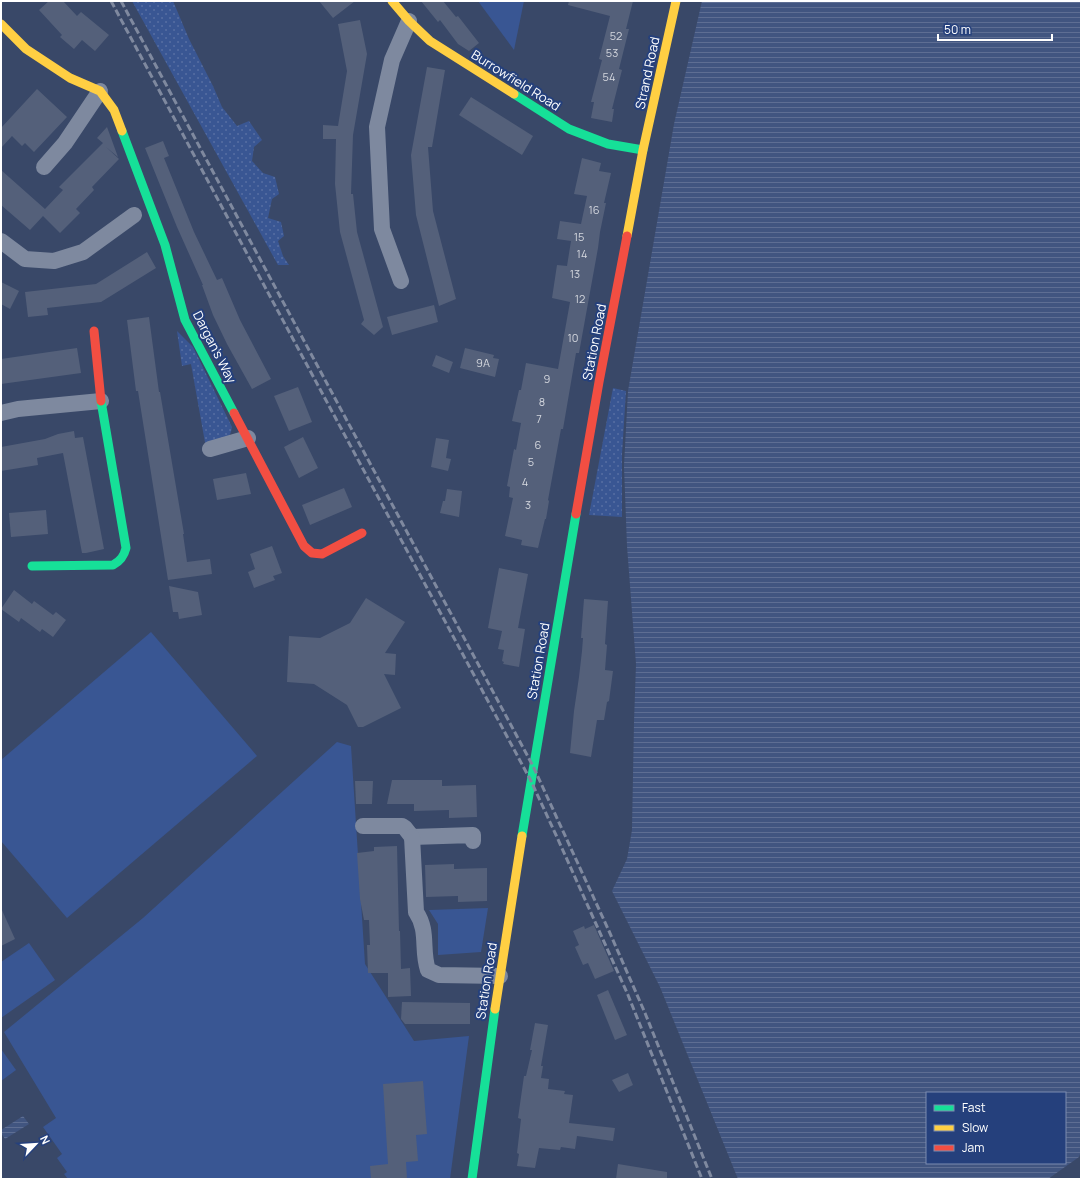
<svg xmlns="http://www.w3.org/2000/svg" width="1082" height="1180" viewBox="0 0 1082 1180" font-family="Manrope,sans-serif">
<defs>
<pattern id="grass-dots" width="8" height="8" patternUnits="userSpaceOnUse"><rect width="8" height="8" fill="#395693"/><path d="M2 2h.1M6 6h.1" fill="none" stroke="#576fa3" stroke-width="1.8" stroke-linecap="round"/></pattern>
<pattern id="water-rules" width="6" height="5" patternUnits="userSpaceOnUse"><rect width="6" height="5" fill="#415580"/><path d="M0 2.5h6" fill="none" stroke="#5e6e93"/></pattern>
</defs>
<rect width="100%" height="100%" fill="#394868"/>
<!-- grass -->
<g fill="url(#grass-dots)">
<polygon points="132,1 173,1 189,39 213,86 222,107 237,126 249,121 262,140 254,147 252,161 263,173 275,177 279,194 272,199 268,218 281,222 284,236 278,241 283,256 289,265 278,265"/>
<path d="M177,331L193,347L232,427C230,443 219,444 206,448L191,364L182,366Z"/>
<polygon points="613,388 626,391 622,454 622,517 589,515"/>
</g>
<!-- park -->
<g fill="#395693">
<polygon points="478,1 524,1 514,50"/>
<polygon points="151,632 257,756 67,918 1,841 1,760"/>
<polygon points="337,742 351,746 365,964 414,1041 469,1036 450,1179 68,1179 64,1174 67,1172 57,1158 62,1154 43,1127 56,1118 4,1032 143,918"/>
<polygon points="488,908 481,952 438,955 438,924 429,910"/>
<polygon points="29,943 55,980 1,1018 1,962"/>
<polygon points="1,1049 16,1070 1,1081"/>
</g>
<!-- water -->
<g fill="url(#water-rules)" fill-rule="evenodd">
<path d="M702,1H1081V1151L1079,1157L1048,1179H738L660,987L612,891L627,859L632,830L634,722L636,664L627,546L624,466L628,391L674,124ZM927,1093H1065V1163H927Z"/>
<polygon points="23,1116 29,1124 5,1139 1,1133 1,1130"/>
</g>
<!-- building -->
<g fill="#54607a">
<polygon points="49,1 63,1 77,16 81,12 109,35 95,51 82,40 74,49 60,37 62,35 39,10"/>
<polygon points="319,1 355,1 333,18"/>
<polygon points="421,1 443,1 456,17 458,16 479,43 469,51 458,44 440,20 438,22"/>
<polygon points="569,1 633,1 626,29 629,29 619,69 622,70 612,109 614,109 612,122 591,118 594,102 591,102 602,60 599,59 610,16 568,5"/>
<polygon points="360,20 367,54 353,135 351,194 353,194 357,232 383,327 374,335 361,324 364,320 340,232 335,184 336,139 323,139 323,125 338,126 347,71 338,24"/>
<polygon points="427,67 445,70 432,147 428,147 433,211 456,299 439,306 416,215 411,155"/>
<polygon points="37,89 67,117 34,152 25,143 22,146 12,136 1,148 1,128"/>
<polygon points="471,97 533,136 522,155 459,115"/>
<polygon points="107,127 118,157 106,147 119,159 92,187 94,190 76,209 80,213 60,233 43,216 30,230 1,205 1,170 45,209 63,190 59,187 103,143 97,138"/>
<polygon points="163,141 169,156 164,158 194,232 217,280 222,278 240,320 271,379 252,389 227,344 213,315 202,285 203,285 177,227 145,148"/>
<polygon points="582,158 601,163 599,171 611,173 604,203 606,203 600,232 598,248 579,353 576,353 563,429 561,429 548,500 549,501 546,519 545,519 538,548 521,545 522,540 505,536 513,498 509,497 510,487 507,486 514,449 516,450 521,423 512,421 519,390 521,390 526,363 558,369 570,302 552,298 557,265 567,266 571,241 557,239 560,221 581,224 587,196 574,194"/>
<polygon points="147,252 156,268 101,302 47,308 48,315 28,317 25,292 96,284"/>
<polygon points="1,282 19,291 10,309 1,304"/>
<polygon points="434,305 438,322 392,335 387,317"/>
<polygon points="149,317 159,392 160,392 184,534 183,534 187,562 210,559 212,574 168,580 138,391 136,391 127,320"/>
<polygon points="77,348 81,373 1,384 1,359"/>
<polygon points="465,348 494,355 493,358 499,359 495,377 460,368"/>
<polygon points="436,355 453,362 449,373 432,366"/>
<polygon points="298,387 312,422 289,431 274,396"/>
<polygon points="74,431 75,438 83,437 104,549 86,553 82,553 63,453 37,458 38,465 1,471 1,447 45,439 58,434"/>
<polygon points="303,437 318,468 299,478 284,447"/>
<polygon points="436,438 449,440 446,458 451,459 448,471 431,467"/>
<polygon points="246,473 251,494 217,500 213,479"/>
<polygon points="344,488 352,507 310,525 302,505"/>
<polygon points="447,489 462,491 459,517 440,513 443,501 445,501"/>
<polygon points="46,510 48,534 11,537 9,513"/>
<polygon points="272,546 282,573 273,576 275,580 254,588 248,572 255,569 250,554"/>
<polygon points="499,568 528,574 518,628 525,629 519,667 503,664 504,662 502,661 504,650 498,649 502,631 488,628"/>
<polygon points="169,586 198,592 202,615 179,619 178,612 173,612"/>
<polygon points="14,590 32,604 34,601 53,615 56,612 66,620 53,637 42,629 40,632 21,618 19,622 1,609"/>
<polygon points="366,598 405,622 385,653 396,654 395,675 384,674 401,708 363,727 358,727 347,705 314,684 287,682 289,636 320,638 350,623"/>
<polygon points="584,599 608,601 605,644 607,645 605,670 613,671 609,701 607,702 604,720 597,720 591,757 570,753 574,711 579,677 582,651 583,638 581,638"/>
<polygon points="392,780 442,780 442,786 476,785 477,817 449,818 449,810 414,811 414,804 387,804"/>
<polygon points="355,781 373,781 372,804 356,804"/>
<polygon points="397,846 399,931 400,931 401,969 410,968 411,996 388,997 388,973 368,973 367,945 370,945 369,920 364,920 360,899 357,853 374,851 374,847"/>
<polygon points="454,864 454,869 487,868 487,901 458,902 458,896 426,897 425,865"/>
<polygon points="1,908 15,939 1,946"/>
<polygon points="594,925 614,971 595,979 588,963 583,965 575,947 579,945 573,931 584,926 585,929"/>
<polygon points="608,990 627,1035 615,1040 597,995"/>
<polygon points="402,1002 470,1003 470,1024 405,1024 401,1019"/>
<polygon points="535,1023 548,1025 541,1066 543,1066 541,1078 549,1079 548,1089 565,1091 564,1094 573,1095 569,1123 615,1128 613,1141 577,1136 575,1149 561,1147 560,1150 539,1148 535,1168 517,1166 519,1154 517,1153 521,1119 518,1118 524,1076 526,1076 532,1050 530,1050"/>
<polygon points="628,1073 633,1085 619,1092 612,1080"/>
<polygon points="423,1081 427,1134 416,1135 418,1161 406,1162 407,1179 371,1179 370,1166 388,1164 383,1084"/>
<polygon points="618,1164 667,1172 667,1179 616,1179"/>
</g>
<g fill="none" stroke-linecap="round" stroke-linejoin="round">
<!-- street -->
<g stroke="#7e899f" stroke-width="16">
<polyline points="44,167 65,143 100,91"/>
<polyline points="1,241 25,259 54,261 83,252 134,215"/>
<polyline points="401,281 382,229 377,127 392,60 409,21"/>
<polyline points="1,413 18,409 101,401"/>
<polyline points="210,449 248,438"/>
<polyline points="363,826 402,826 405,828 412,837 473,835 473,841"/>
<path d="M412,837L416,912C429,931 421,950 428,970L439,975L500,976"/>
</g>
<!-- fast -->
<g stroke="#16e098" stroke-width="9">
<polyline points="514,94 569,129 608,144 643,150"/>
<polyline points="122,131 165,245 185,320 234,413"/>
<path d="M32,566L113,565C121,561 124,556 126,548L101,401"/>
<polyline points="522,836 576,514"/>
<polyline points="472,1179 495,1009"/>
</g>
<!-- slow -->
<g stroke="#ffcf43" stroke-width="9">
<polyline points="392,1 409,21 430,41 514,94"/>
<polyline points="1,24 26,49 70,78 100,91 114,110 122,131"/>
<polyline points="627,236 643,150 676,1"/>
<polyline points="495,1009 522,836"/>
</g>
<!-- jam -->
<g stroke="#f24e42" stroke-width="9">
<polyline points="94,331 101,401"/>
<polyline points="234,413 304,546 312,553 322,554 362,533"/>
<polyline points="576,514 599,382 627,236"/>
</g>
<!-- rail -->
<g stroke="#7f899f" stroke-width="3" stroke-dasharray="7 3" stroke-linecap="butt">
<polyline points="111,1 531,781 556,835 628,995 702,1179"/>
<polyline points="121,1 533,766 609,931 645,1013 712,1179"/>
</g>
</g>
<g text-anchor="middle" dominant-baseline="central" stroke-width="4" stroke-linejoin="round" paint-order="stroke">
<!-- number labels -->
<g font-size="11" fill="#d4d7de">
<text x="616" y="35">52</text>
<text x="612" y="52">53</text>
<text x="609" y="76">54</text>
<text x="594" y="209">16</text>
<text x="579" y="236">15</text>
<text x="582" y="253">14</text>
<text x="575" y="273">13</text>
<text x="580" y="298">12</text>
<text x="573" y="337">10</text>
<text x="483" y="362">9A</text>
<text x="547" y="378">9</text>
<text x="542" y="401">8</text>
<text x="539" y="418">7</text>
<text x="538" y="444">6</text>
<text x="531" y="461">5</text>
<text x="525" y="481">4</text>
<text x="528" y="504">3</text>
</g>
<!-- street labels -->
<g font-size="13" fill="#fff" stroke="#25407c">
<text transform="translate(647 73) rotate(-78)">Strand Road</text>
<text transform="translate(516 80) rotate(32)">Burrowfield Road</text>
<text transform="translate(594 342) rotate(-79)">Station Road</text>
<text transform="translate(215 347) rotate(63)">Dargan's Way</text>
<text transform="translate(538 661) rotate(-80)">Station Road</text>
<text transform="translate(486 981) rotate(-81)">Station Road</text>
</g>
</g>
<!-- border -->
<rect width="1082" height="1180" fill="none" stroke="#ffffff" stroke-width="4"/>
<!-- legend -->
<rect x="926" y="1092" width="140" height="72" fill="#25407c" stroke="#7c8cb0"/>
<rect x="934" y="1105" width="20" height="6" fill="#16e098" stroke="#7c8cb0"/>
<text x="962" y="1112" font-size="12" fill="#ffffff">Fast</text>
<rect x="934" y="1125" width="20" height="6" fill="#ffcf43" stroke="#7c8cb0"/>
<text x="962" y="1132" font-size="12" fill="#ffffff">Slow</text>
<rect x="934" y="1145" width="20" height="6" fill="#f24e42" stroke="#7c8cb0"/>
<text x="962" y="1152" font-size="12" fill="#ffffff">Jam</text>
<!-- north arrow -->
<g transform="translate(36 1144) rotate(65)" stroke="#25407c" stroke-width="3" paint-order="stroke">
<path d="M0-3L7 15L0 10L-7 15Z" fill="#ffffff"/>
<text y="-6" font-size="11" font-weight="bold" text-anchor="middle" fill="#ffffff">N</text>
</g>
<!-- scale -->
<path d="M938 34v6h114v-6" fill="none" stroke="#ffffff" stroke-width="2"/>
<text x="944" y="34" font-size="12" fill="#ffffff" stroke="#25407c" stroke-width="3" paint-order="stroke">50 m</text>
</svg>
